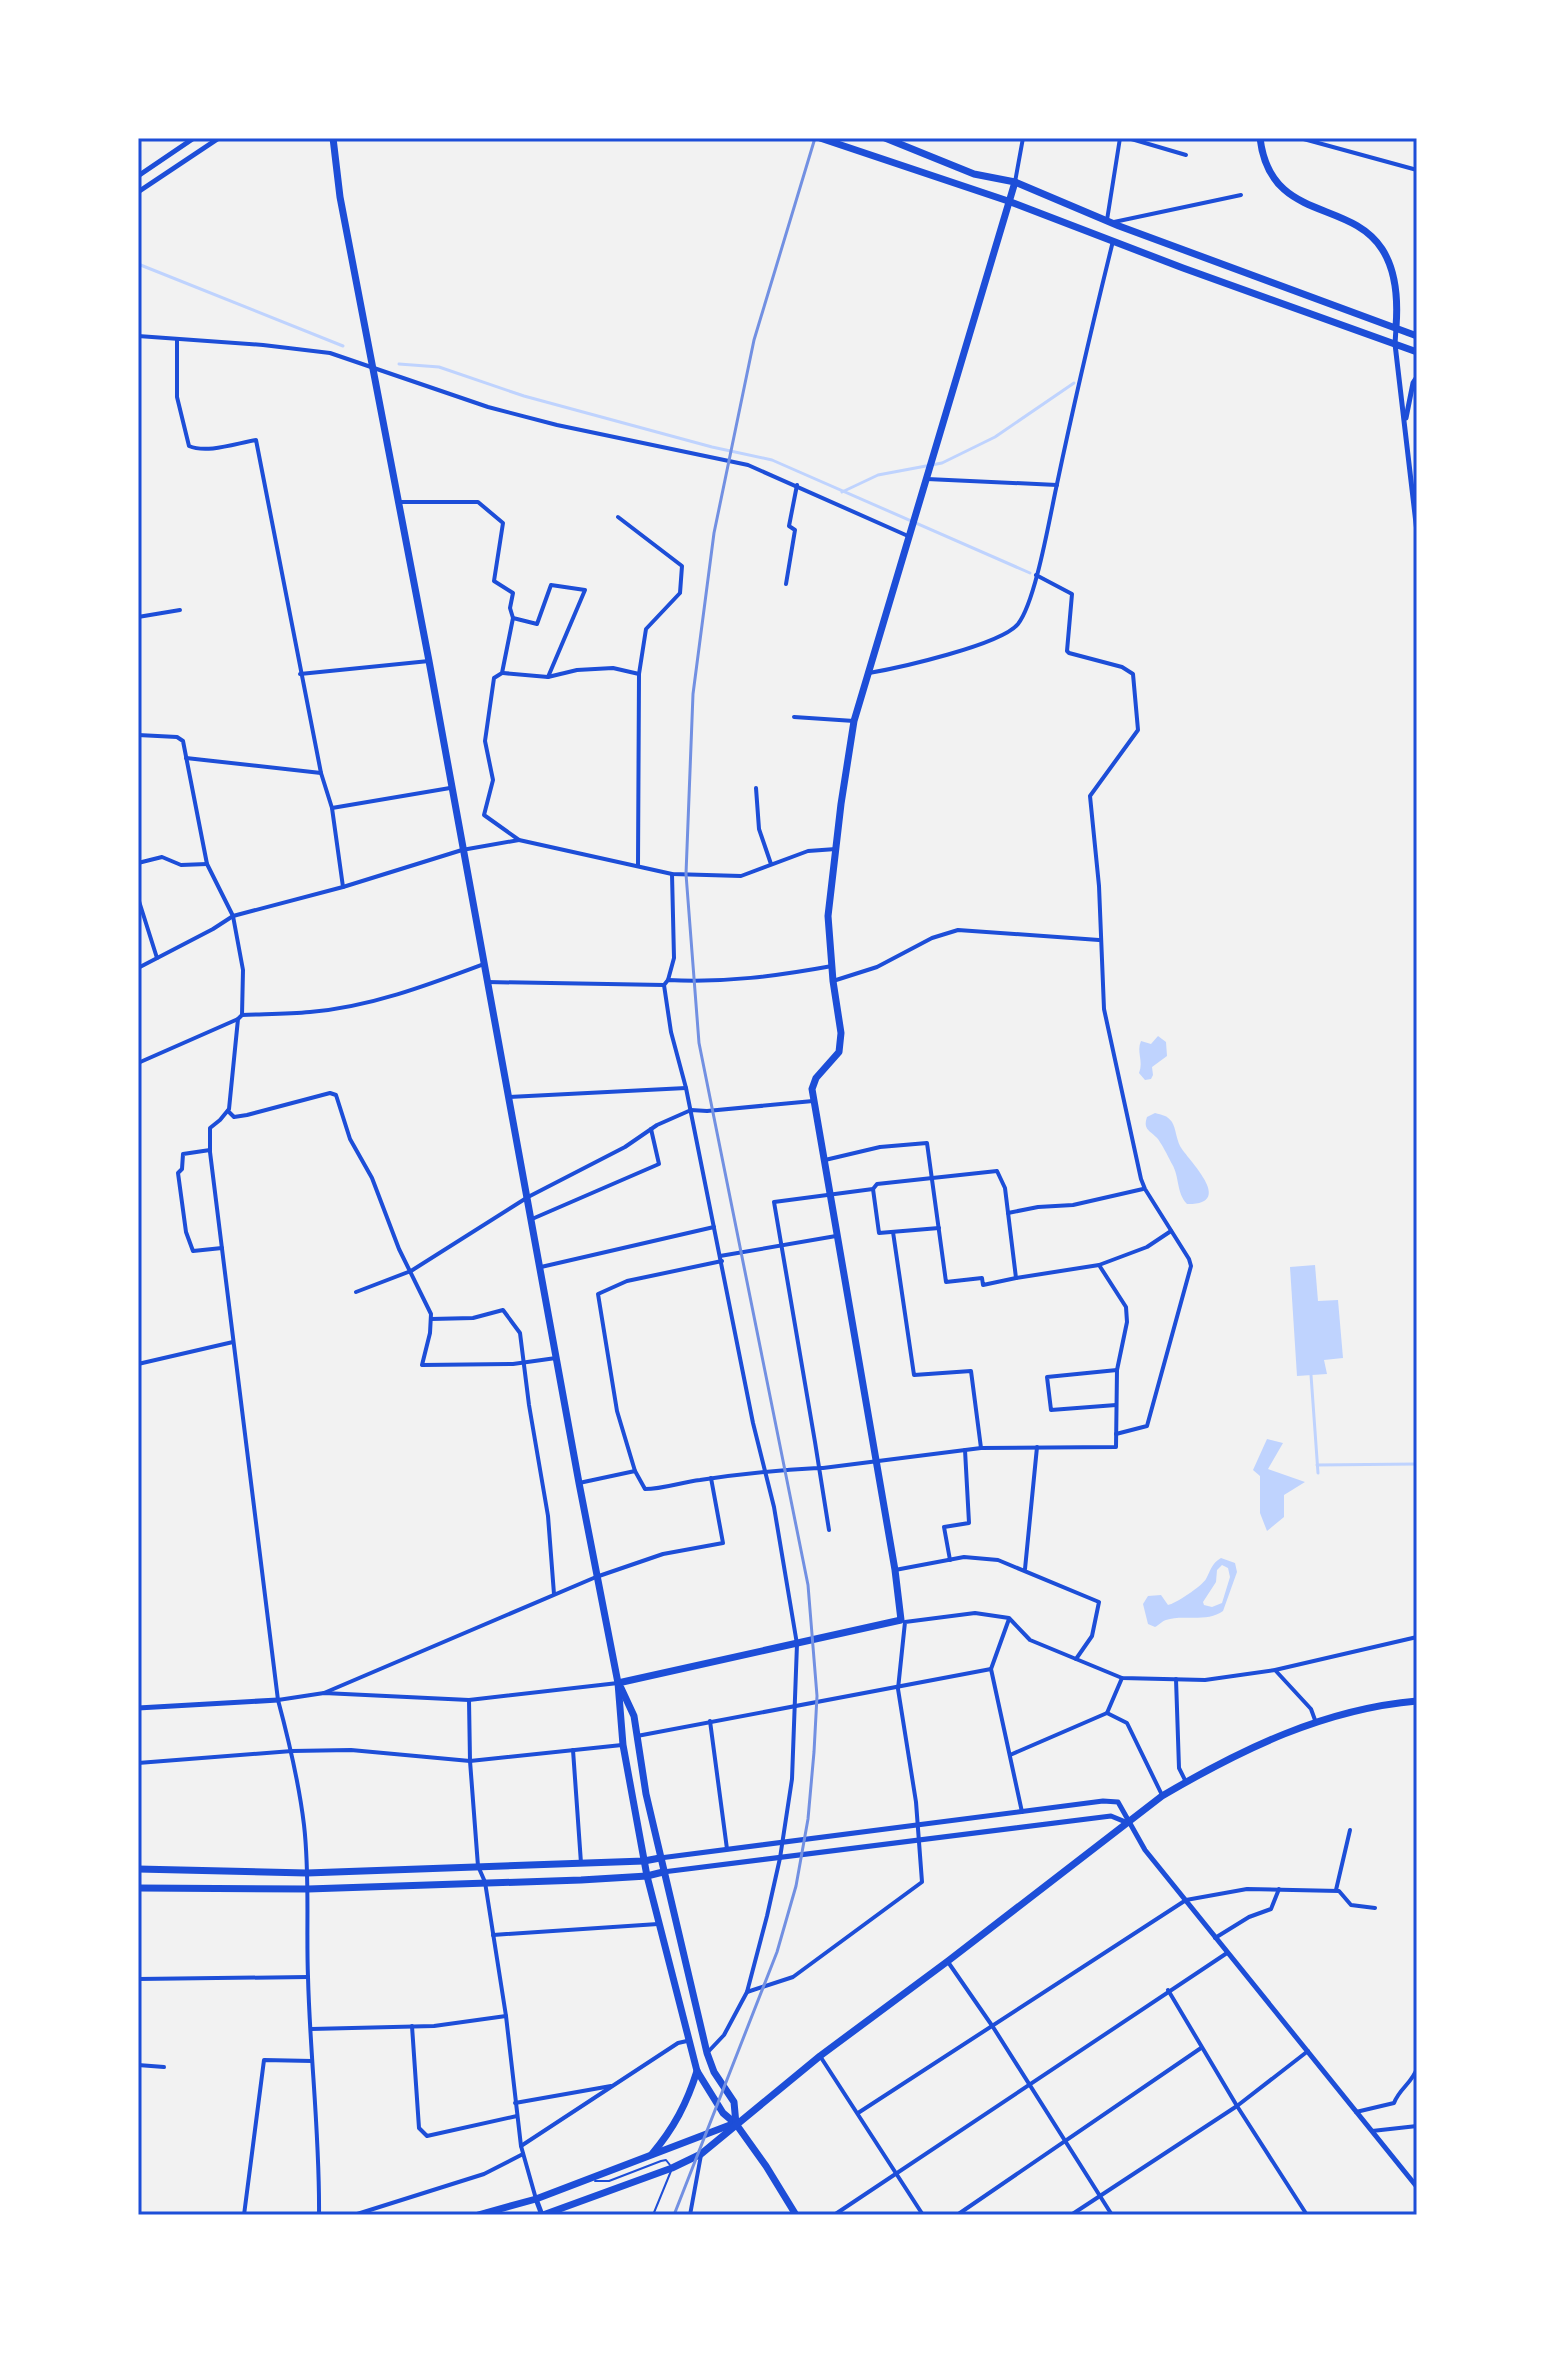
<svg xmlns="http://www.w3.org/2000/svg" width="1555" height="2353" viewBox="0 0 1555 2353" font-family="Mulish,sans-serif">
<rect width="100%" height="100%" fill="#f2f2f2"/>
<!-- water -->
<g fill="#bfd3fe" fill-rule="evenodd">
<path d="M1158,1036L1166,1042L1167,1056L1152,1067L1153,1075L1151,1079L1145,1080L1139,1073C1144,1061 1136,1052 1141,1041L1151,1044Z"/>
<path d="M1155,1113C1162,1115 1167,1115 1172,1122C1176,1129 1176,1138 1180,1146C1187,1159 1237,1205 1187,1204C1176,1192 1180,1178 1172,1164C1169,1158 1160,1140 1156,1137C1149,1130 1143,1129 1147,1117Z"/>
<polygon points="1315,1265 1318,1301 1338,1300 1343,1358 1324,1360 1327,1374 1297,1376 1290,1267"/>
<polygon points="1267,1439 1283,1443 1268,1469 1305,1482 1284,1495 1284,1517 1267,1531 1260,1513 1260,1476 1253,1470"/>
<path d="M1221,1558L1235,1563L1237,1572L1223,1611C1207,1623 1181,1614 1166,1620C1162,1621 1159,1625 1155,1627L1148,1624L1143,1604L1148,1596L1161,1595L1168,1605C1175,1604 1202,1586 1206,1579C1211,1570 1211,1564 1221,1558ZM1222,1565L1228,1568L1230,1577L1222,1603L1212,1607L1204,1605L1203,1602L1216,1582L1217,1570Z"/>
</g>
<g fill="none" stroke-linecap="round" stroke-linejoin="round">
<!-- stream -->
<g stroke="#bfd3fe" stroke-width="3">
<polyline points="138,264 343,346"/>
<polyline points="399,364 439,367 524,396 712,447 772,460 1030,573"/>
<polyline points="842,492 878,475 942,463 995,437 1074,383"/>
<polyline points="1311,1375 1318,1473"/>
<polyline points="1317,1465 1417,1464"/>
</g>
<!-- service -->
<g stroke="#1d4ed8" stroke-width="2">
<polyline points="595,2181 609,2181 661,2161 666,2160 670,2165"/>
<polyline points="653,2215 671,2171"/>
</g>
<!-- minor -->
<g stroke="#1d4ed8" stroke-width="4">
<polyline points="1128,138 1186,155"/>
<polyline points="1300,138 1417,170"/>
<polyline points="1015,182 1023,138"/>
<polyline points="1107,220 1120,138"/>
<polyline points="1114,222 1241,195"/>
<polyline points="138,336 263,345 330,353 488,407 557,425 748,465 908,536"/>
<path d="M177,339V397L189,446C207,454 237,443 256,440L321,773L332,808L343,887"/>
<polyline points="927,479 1057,485"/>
<polyline points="400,502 478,502 503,523 494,581 513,593 510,608 513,618 537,624 551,585 585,590 548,677"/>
<polyline points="618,517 682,566 680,593 646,629 639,674 638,866"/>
<polyline points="1036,575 1072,594 1067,651 1069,653 1122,667 1133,674 1138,730 1090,796 1099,886 1104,1009 1141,1179 1145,1189 1189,1259 1191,1266 1147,1426 1116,1434"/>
<polyline points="786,584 795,530 789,526 797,485"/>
<polyline points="138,617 180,610"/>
<polyline points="513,618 502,673 494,678 485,741 493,780 484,815 519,840 672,874 741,876 808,851 836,849"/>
<polyline points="503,673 548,677 577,670 613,668 639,674"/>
<path d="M869,673C898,668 1001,645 1018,624C1036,601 1050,515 1057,484C1074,403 1093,322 1113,241"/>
<polyline points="300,674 429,661"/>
<polyline points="794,717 854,721"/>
<path d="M138,735L177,737L183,741L207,864L233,916L243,970L242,1015L238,1019L229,1109L220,1120L210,1128V1152L278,1700C289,1741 299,1783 304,1825C310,1876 306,1927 308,1977C310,2057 320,2136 319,2215"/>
<polyline points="186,758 321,773"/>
<polyline points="756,788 759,829 771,864"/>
<polyline points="332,808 450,788"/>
<polyline points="138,863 162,857 181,865 207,864"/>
<polyline points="138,898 157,958"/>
<polyline points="138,968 213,929 233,916 343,887 462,850 519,840"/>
<polyline points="668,980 674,958 672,874"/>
<polyline points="833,981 877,967 932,938 958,930 1099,940"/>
<path d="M487,982L664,985L668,980C725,983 777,976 832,966"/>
<polyline points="664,985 671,1032 686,1088 753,1423 774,1507 797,1644 792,1779 780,1858 767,1916 747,1992 724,2035 707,2053"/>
<path d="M242,1015C265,1014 288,1014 310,1012C370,1007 428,985 484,964"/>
<polyline points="138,1063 238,1019"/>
<polyline points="509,1097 686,1088"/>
<polyline points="228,1111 234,1117 247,1115 330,1093 336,1095 350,1139 372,1178 399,1249 431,1314 430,1333 422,1365 513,1364 556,1358"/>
<polyline points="210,1150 183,1154 182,1169 178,1173 186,1232 193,1251 222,1248"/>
<polyline points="825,1160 880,1147 927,1143 946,1282 982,1278 983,1285 1016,1278"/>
<polyline points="873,1189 879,1233 939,1228"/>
<polyline points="1008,1213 1038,1207 1073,1205 1143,1189"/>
<polyline points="532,1219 659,1164 651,1129"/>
<polyline points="893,1232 914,1375 971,1371 981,1448"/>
<polyline points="720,1256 836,1236"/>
<polyline points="1099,1265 1147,1247 1171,1231"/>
<polyline points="541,1267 714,1227"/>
<polyline points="356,1292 411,1271 528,1197 625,1147 657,1125 691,1110 707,1111 813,1101"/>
<polyline points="431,1319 473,1318 503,1310 520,1333 529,1405 548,1516 554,1594"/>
<polyline points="138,1364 233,1342"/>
<polyline points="1116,1405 1051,1410 1047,1377 1117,1370"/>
<polyline points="635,1471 617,1411 598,1294 627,1281 722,1261"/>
<path d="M579,1483L635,1471L645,1489C663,1489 682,1482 700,1480C739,1474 779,1470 818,1468H823L981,1448L1116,1447L1117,1370L1127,1322L1126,1307L1099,1265L1016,1278L1005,1188L997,1171L877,1184L873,1189L774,1202L815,1442L829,1530"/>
<polyline points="950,1560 944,1527 969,1523 965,1450"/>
<polyline points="1025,1569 1037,1447"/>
<polyline points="895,1570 964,1557 998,1560 1099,1602 1092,1636 1076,1659"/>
<polyline points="991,1669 1022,1812"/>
<polyline points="1275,1670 1311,1709 1315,1720"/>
<polyline points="1176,1679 1179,1768 1186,1782"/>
<polyline points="324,1693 596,1577 663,1554 723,1543 711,1478"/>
<polyline points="278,1700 324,1693 469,1700 618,1683"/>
<polyline points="469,1700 470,1761 478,1866 485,1882 506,2016 521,2146 536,2199"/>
<polyline points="1107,1713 1127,1723 1162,1795"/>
<polyline points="710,1721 727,1849"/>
<polyline points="637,1736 991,1669 1009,1619"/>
<polyline points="573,1750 581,1863"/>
<polyline points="1010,1755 1107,1713 1122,1678"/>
<polyline points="138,1763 292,1751 351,1750 470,1761 622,1745"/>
<polyline points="1336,1890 1350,1830"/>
<polyline points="493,1935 658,1924"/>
<polyline points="1215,1938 1249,1917 1271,1909 1279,1889"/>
<polyline points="948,1962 993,2027 1112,2215"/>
<polyline points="138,1979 308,1977"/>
<polyline points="1168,1990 1237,2106 1307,2215"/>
<polyline points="747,1992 793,1977 922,1882 916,1802 898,1689 905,1622 975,1613 1009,1618 1030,1640 1122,1678 1205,1680 1275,1670 1417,1637"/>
<polyline points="412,2026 419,2128 427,2136 517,2116"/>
<polyline points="311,2029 434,2026 506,2016"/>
<polyline points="820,2056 923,2215"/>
<polyline points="138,2065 164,2067"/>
<polyline points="515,2103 611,2086"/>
<path d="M1356,2112L1394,2103C1399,2089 1413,2082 1417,2068"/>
<polyline points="858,2113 1186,1900 1247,1889 1339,1891 1351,1905 1375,1908"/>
<polyline points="1372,2131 1417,2126"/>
<polyline points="521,2146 678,2043 687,2041"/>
<polyline points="244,2215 264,2060 312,2061"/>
<polyline points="354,2215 484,2174 523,2154"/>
<polyline points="690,2215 701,2155"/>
<polyline points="834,2215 1227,1953"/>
<polyline points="957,2215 1201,2048"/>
<polyline points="1071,2215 1237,2106 1308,2051"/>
</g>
<!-- tertiary -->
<g stroke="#1d4ed8" stroke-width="5">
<polyline points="138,176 194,138"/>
<polyline points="138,192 219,138"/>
<polyline points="1396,328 1395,344 1417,532"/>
<polyline points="1406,418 1413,383 1417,377"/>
<polyline points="138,1708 278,1700"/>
<polyline points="660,1858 1103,1801 1118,1802 1145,1850 1417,2187"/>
<polyline points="663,1872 1111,1816 1128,1823"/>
<polyline points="536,2199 542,2215"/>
</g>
<!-- primary -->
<g stroke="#1d4ed8" stroke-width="7">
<path d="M1260,138C1270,223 1349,198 1382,249C1397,272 1398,301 1396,327"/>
<polyline points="618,1683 901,1620 895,1570 812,1089 816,1078 839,1052 841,1033 833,981 828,916 841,804 854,721 1015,182"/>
<polyline points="138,1869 307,1873 644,1861 660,1858"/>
<polyline points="138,1888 308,1889 581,1880 647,1876 663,1872"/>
</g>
<!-- trunk -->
<g stroke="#1d4ed8" stroke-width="7">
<polyline points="333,138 340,197 429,661 579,1483 618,1683 623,1745 647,1876 697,2071 723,2113 736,2124 766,2166 796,2215"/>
<polyline points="820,138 1008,201 1183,268 1417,352"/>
<polyline points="885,138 974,174 1015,182 1119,226 1417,336"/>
<polyline points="621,1688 634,1716 646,1794 707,2053 714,2072 734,2102 736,2124"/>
<path d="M652,2154C674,2128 687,2103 697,2071"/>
<polyline points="478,2215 536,2199 730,2125"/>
<path d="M543,2215L672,2168L701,2154L820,2056L948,1961L1162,1796C1242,1749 1324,1709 1417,1701"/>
</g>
<!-- rail -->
<polyline stroke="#7290e2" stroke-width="3" points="674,2215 777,1952 796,1886 808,1819 814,1752 817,1696 808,1585 699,1043 686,874 693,694 714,533 754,340 815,138"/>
</g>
<!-- border -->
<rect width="1555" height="2353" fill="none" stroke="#ffffff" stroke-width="280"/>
<rect x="140" y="140" width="1275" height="2073" fill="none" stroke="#1d4ed8" stroke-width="3"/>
</svg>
